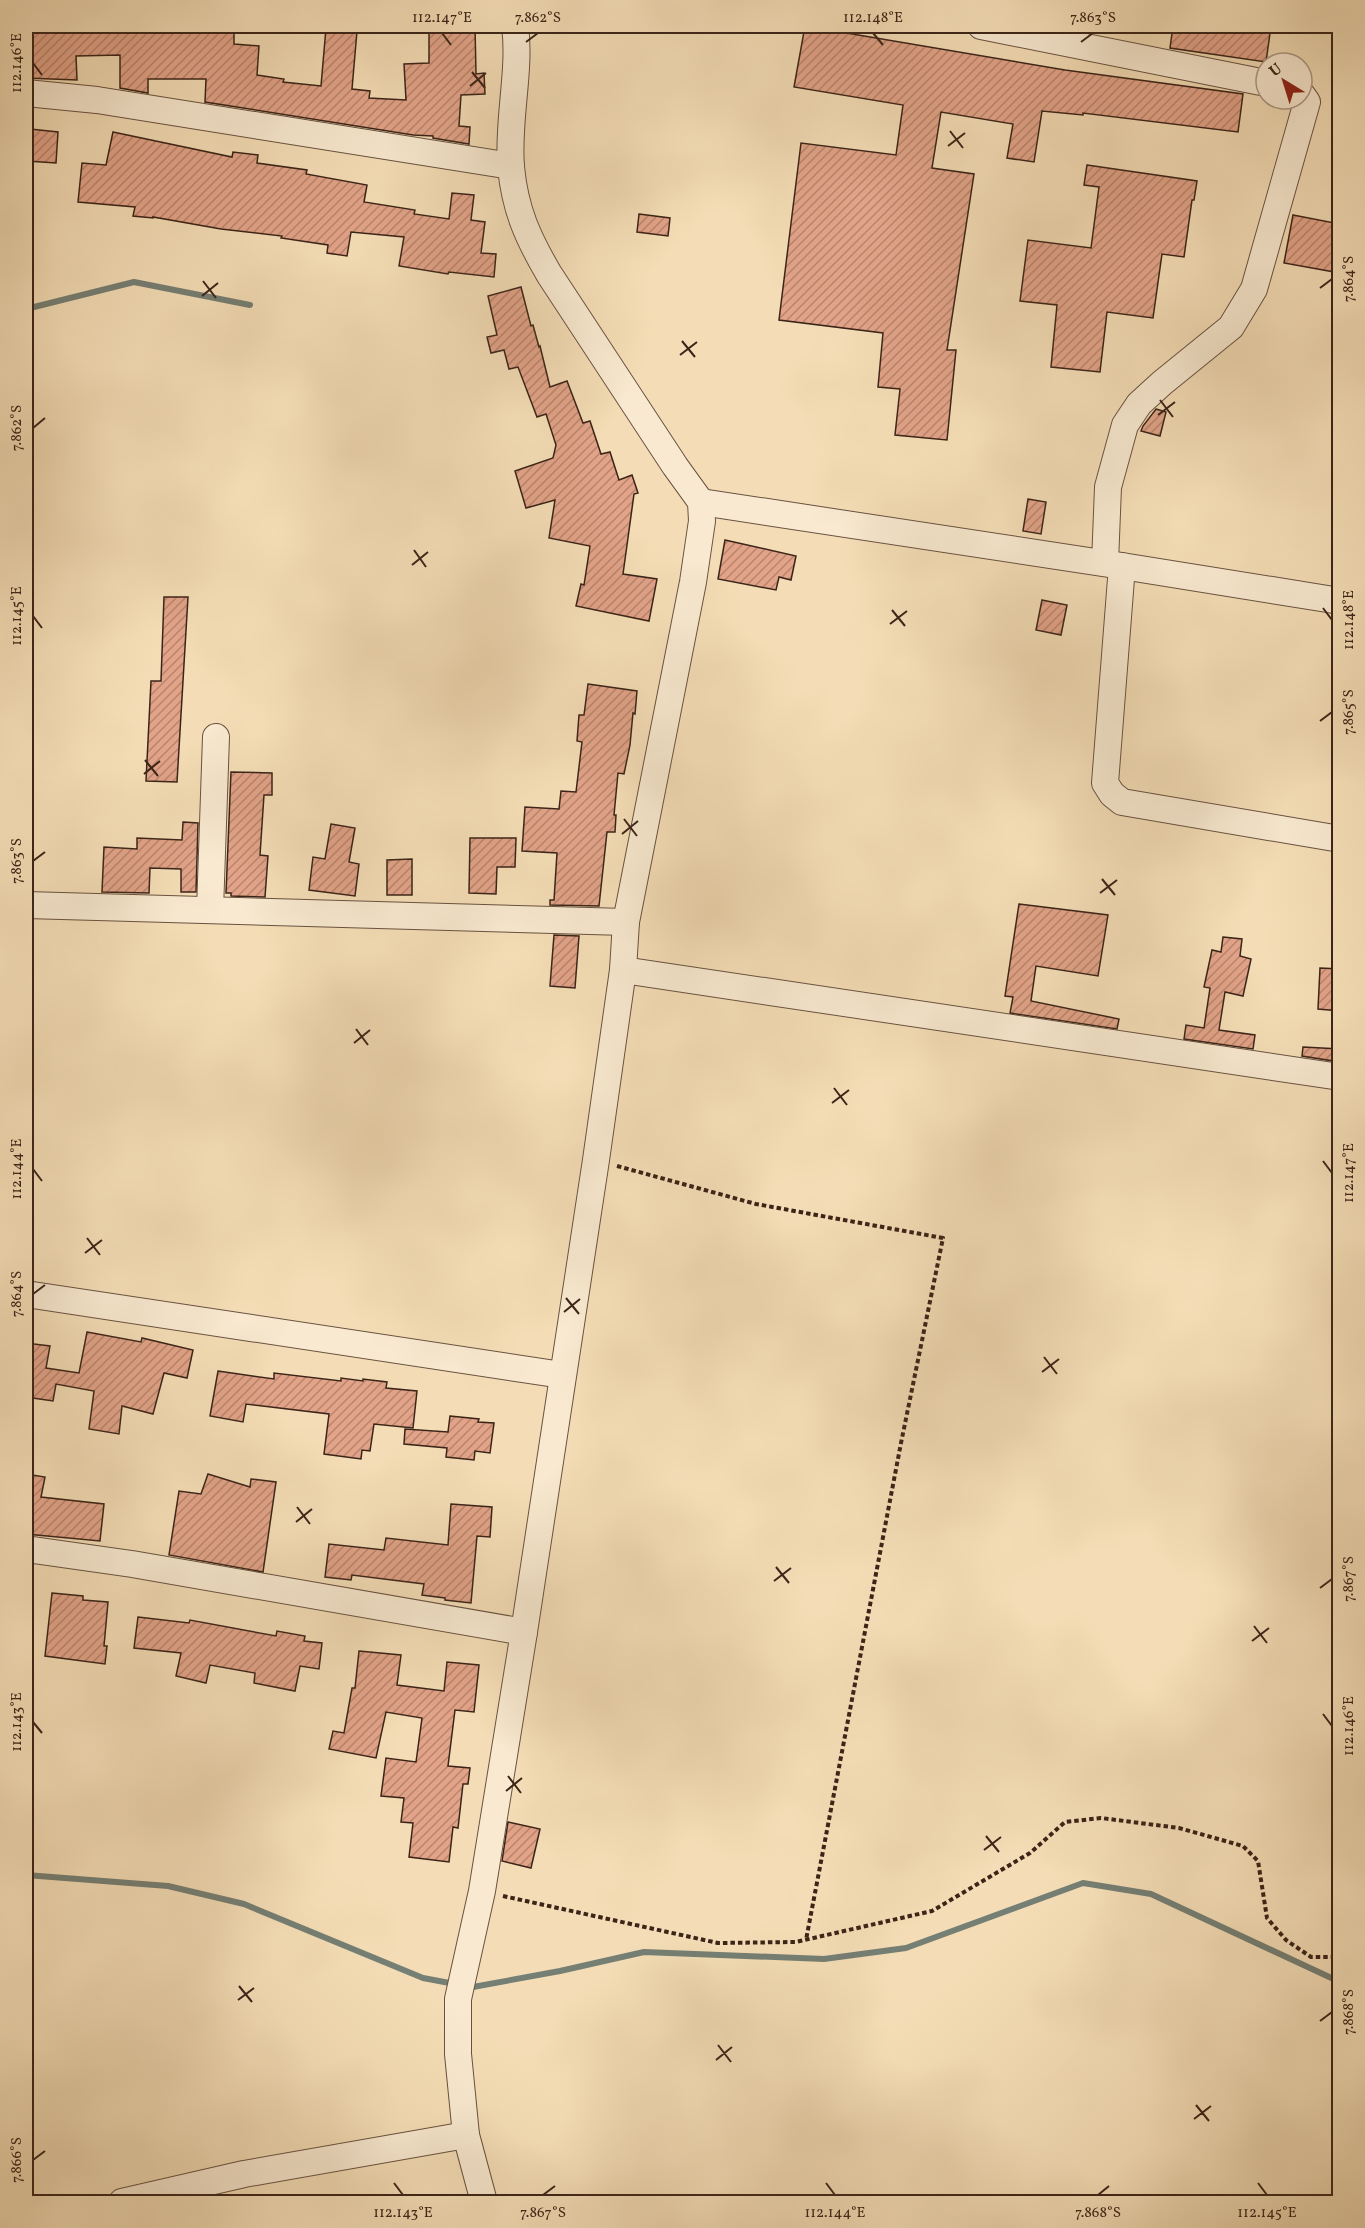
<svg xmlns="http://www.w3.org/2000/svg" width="1365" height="2228" viewBox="0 0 1365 2228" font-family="Vollkorn,serif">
<defs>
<pattern id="building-hatch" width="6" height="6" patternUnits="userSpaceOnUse" patternTransform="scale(1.5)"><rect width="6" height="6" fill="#e2a388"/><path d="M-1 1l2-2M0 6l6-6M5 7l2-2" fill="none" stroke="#b8856e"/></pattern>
</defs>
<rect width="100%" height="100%" fill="#f4ddb6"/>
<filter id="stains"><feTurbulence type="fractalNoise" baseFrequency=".00333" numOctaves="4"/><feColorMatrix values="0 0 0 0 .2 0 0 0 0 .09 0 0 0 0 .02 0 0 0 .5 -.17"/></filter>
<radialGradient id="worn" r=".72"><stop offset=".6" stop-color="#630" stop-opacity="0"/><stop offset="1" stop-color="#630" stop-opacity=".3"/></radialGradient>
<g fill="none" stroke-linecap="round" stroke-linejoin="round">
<!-- stream -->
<g stroke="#757f74" stroke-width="6">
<polyline points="26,309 134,282 250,305"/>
<polyline points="26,1875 168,1886 244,1904 423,1978 455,1984"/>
<polyline points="468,1986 473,1987 560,1971 644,1952 824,1959 906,1948 1083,1883 1151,1894 1340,1982"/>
</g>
</g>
<!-- building -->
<g fill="url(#building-hatch)" stroke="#3b2418" stroke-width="1.5">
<polygon points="120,26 234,26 234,44 259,46 257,75 284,79 283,82 321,86 326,28 357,31 352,89 370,91 369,98 406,100 404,64 429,63 429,27 475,26 476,74 484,73 485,94 461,95 459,126 470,127 469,144 433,138 433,136 413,135 205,102 206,79 148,79 148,93 120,88 120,55 76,56 77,80 26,78 26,31 46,31 46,33 120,30"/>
<polygon points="805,26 1065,70 1243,94 1238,132 1083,113 1083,115 1042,111 1034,162 1007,158 1013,124 941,112 932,168 974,174 947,350 956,350 947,440 895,435 900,389 878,387 883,333 779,320 801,143 896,155 903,105 794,87"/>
<polygon points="1173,26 1271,26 1266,62 1170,48"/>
<polygon points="30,129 58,132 56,163 27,161"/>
<polygon points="113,132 232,157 233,152 258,155 257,163 307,170 306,174 367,185 364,202 415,210 414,214 449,219 452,193 474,195 471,220 485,222 481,253 496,254 494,277 449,272 448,274 399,266 404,237 351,232 347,256 327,253 328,245 281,238 282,236 221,229 153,217 153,218 133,216 135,207 78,202 82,163 106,165"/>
<polygon points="1087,165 1197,181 1194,200 1192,200 1184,257 1162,254 1153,318 1107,312 1100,372 1051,367 1057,305 1020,301 1028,240 1091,248 1099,187 1084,185"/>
<polygon points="639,214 670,218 668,236 637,232"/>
<polygon points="1293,215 1340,224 1340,273 1284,263"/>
<polygon points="521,287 531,326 533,325 539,347 540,346 550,387 567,381 583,423 590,421 601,454 610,452 619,480 632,475 638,493 634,494 623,574 657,579 649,621 576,606 581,584 584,585 590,546 549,538 555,500 526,508 515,471 553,458 556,445 546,414 537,417 518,367 509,369 504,350 491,353 487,337 497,335 488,296"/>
<polygon points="1156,409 1166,412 1160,436 1141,431 1143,426"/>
<polygon points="1028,499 1046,502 1041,534 1023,531"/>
<polygon points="725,540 796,556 791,580 779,577 776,590 718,579"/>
<polygon points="164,597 188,597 177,782 146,781 151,681 161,681"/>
<polygon points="1042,600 1067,605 1061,635 1036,630"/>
<polygon points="588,684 637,691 635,714 633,713 630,745 624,774 618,773 614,815 616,815 615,832 607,832 599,906 550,905 550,900 554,900 557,853 522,851 525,807 559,809 561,791 576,792 582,742 577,741 579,715 584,715"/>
<polygon points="231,772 272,773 272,795 264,795 260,855 268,856 265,897 231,896 231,893 226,893"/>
<polygon points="183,822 198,823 196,892 181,892 181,869 150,868 149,893 102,892 104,847 137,849 137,838 182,840"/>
<polygon points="331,824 355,828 349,862 359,864 355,896 309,890 313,857 325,859"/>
<polygon points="470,838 516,838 515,867 497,867 496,894 469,893"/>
<polygon points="412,859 412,895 387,895 387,860"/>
<polygon points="1019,904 1108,915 1098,976 1036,966 1031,1001 1119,1019 1117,1029 1010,1013 1013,997 1005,996"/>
<polygon points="554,935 579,936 575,988 550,986"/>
<polygon points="1223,937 1242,939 1240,956 1251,959 1243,996 1225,992 1219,1030 1255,1035 1253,1049 1184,1039 1186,1025 1204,1028 1210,988 1204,987 1212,950 1221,952"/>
<polygon points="1320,968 1340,969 1340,1011 1318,1009"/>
<polygon points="1303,1047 1340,1049 1340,1062 1302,1056"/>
<polygon points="87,1332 141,1342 142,1338 193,1350 187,1378 164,1373 153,1414 122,1406 119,1434 89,1429 94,1391 56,1384 53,1401 26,1397 26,1343 50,1346 46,1368 79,1373"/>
<polygon points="218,1371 274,1379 274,1373 341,1381 341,1378 363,1381 363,1379 387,1382 386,1388 417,1391 413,1428 374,1424 370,1451 362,1450 361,1459 324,1454 329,1414 246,1404 243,1422 210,1416"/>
<polygon points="450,1416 479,1419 478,1422 494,1423 490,1453 475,1451 474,1460 446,1457 447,1448 404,1444 405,1429 448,1432"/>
<polygon points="26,1474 45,1477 41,1497 104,1504 100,1541 26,1534"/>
<polygon points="208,1474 250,1487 251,1479 276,1482 263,1572 169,1555 179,1491 201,1494"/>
<polygon points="451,1504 492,1507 490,1537 477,1536 471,1603 445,1600 445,1598 422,1595 424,1584 352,1575 351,1580 325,1577 329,1544 384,1550 386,1538 448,1545"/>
<polygon points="52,1593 83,1596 83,1600 108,1602 104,1646 107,1646 105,1664 45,1656"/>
<polygon points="138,1617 189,1623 190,1620 276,1636 277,1631 305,1636 304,1641 322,1643 319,1669 300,1666 295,1691 254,1683 255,1673 210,1665 206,1683 176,1676 181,1653 134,1648"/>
<polygon points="359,1651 401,1655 397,1685 444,1691 447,1662 479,1665 474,1712 455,1710 448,1766 470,1768 468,1784 463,1784 458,1828 453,1827 449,1862 409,1857 413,1823 401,1822 404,1798 381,1796 386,1758 416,1762 422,1718 386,1712 376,1758 329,1749 333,1731 344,1733 352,1688 355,1688"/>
<polygon points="508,1822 540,1829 531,1868 502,1861"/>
</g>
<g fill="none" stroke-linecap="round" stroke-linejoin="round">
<defs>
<g id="minor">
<polyline points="981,26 1266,83"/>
<polyline points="26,93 97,100 511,166"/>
<polyline points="701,502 1122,566 1105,783 1112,794 1122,802 1340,839"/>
<polyline points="1105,563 1108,487 1125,425 1139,404 1162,383 1231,327 1254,289 1307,102 1302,95"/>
<polyline points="1122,566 1340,601"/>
<polyline points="26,905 626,922"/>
<polyline points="210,910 216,737"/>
<polyline points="623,970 1340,1077"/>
<polyline points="26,1294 562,1375"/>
<polyline points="26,1549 132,1564 524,1632"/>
<polyline points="122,2202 244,2174 466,2135"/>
<path d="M484,2202L466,2135L458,2054V1999L482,1891L524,1632L596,1160L623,970L626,922L693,582L702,521L701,502L675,466L549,274C528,238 515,210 511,167C507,122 521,70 515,26"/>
</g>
</defs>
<!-- minor casing -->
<use href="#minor" stroke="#695240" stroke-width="28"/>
<!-- path -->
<g stroke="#3b2418" stroke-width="4" stroke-dasharray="4.5 3" stroke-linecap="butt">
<polyline points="617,1166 756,1204 943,1238 901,1443 806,1940"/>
<polyline points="503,1896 718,1943 796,1942 932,1911 1030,1853 1065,1822 1101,1818 1179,1828 1243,1846 1258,1861 1267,1918 1286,1940 1311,1957 1340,1957"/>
</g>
<!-- minor -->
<use href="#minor" stroke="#f8e9d0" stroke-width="26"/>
</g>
<!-- ticks -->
<path fill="none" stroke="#3b2418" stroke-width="2" d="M442,33L451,45M873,33L883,45M526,42L538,33M1081,42L1093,33M33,63L42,75M472,72L485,88M470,86L486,73M950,131L963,148M948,146L965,133M203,281L216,298M1320,288L1332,279M202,296L218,283M682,341L695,357M680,355L697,342M1160,400L1173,417M1158,415L1175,402M33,428L45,418M414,550L426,567M412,565L428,552M1323,608L1332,620M892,610L905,626M33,616L42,628M890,624L907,611M1320,721L1332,712M145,760L158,776M144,774L160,761M624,819L637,836M622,834L638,821M33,861L45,852M1102,879L1115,895M1100,893L1117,880M356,1029L368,1045M354,1043L370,1030M834,1088L847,1105M832,1103L849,1090M1323,1161L1332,1173M33,1169L42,1181M87,1238L100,1255M85,1253L102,1240M33,1294L45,1285M566,1298L579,1314M564,1312L580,1299M1044,1357L1057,1374M1042,1372L1059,1359M297,1507L310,1524M296,1522L312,1509M776,1567L789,1583M774,1581L791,1568M1320,1588L1332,1579M1254,1626L1267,1643M1252,1641L1269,1628M1323,1714L1332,1726M33,1722L42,1733M508,1776L521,1793M506,1791L522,1778M986,1836L999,1852M984,1850L1001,1837M239,1986L252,2002M238,2000L254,1988M1320,2021L1332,2012M718,2045L731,2062M716,2060L732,2047M1196,2105L1209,2121M1194,2119L1211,2106M33,2160L45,2151M394,2183L403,2195M826,2183L835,2195M1258,2183L1267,2195M543,2195L555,2186M1098,2195L1109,2186"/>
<!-- margin -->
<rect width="1365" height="2228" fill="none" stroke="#f4ddb6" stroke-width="66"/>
<!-- north arrow -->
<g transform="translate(1284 81) rotate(322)"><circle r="28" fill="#f8e9d0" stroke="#ac9a86" stroke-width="1.5"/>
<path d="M0-4.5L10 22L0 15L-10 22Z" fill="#8f2418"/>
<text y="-9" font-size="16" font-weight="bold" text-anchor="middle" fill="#3b2418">U</text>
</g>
<rect x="33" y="33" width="1299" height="2162" fill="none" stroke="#3b2418" stroke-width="2"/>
<g font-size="15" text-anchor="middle" fill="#3b2418">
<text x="442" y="22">112.147°E</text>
<text x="538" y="22">7.862°S</text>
<text x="873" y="22">112.148°E</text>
<text x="1093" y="22">7.863°S</text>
<text transform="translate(16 63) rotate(-90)" y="5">112.146°E</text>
<text transform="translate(1348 279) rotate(-90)" y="5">7.864°S</text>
<text transform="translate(16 428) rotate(-90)" y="5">7.862°S</text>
<text transform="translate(16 616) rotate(-90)" y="5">112.145°E</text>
<text transform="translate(1348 620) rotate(-90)" y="5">112.148°E</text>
<text transform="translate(1348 712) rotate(-90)" y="5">7.865°S</text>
<text transform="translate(16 861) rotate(-90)" y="5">7.863°S</text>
<text transform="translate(16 1169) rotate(-90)" y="5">112.144°E</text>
<text transform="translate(1348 1173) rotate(-90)" y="5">112.147°E</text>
<text transform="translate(16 1294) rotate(-90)" y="5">7.864°S</text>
<text transform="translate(1348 1579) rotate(-90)" y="5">7.867°S</text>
<text transform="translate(16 1722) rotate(-90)" y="5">112.143°E</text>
<text transform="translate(1348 1726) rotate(-90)" y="5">112.146°E</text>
<text transform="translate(1348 2012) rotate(-90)" y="5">7.868°S</text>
<text transform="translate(16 2160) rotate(-90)" y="5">7.866°S</text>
<text x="403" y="2217">112.143°E</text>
<text x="543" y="2217">7.867°S</text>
<text x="835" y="2217">112.144°E</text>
<text x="1098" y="2217">7.868°S</text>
<text x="1267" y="2217">112.145°E</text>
</g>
<rect width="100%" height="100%" filter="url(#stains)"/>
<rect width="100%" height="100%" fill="url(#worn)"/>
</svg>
